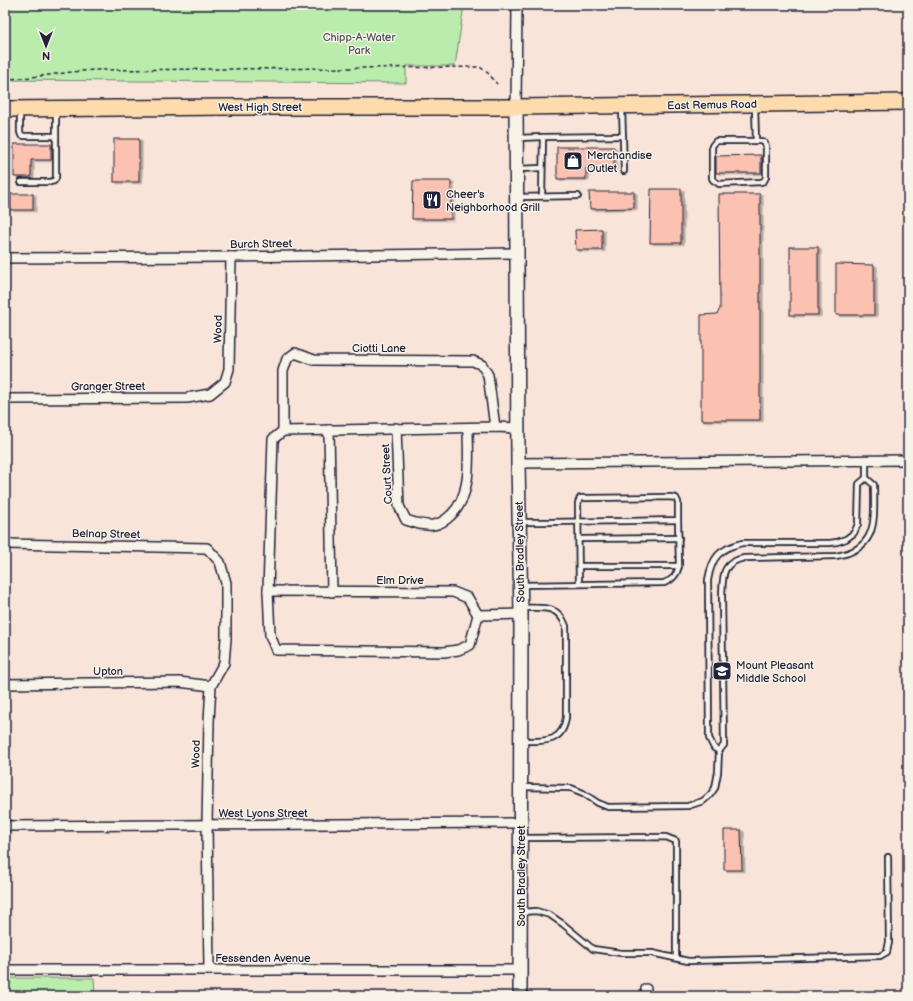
<svg xmlns="http://www.w3.org/2000/svg" width="913" height="1001" viewBox="0 0 913 1001" font-family="'Balsamiq Sans',sans-serif">
<defs>
<filter id="shadow"><feDropShadow dx="3" dy="1.5" stdDeviation="0" flood-color="#0004"/></filter>
</defs>
<rect width="100%" height="100%" fill="#f8e4d8"/>
<filter id="ink" filterUnits="userSpaceOnUse"><feTurbulence type="fractalNoise" baseFrequency=".025" numOctaves="2"/><feDisplacementMap in="SourceGraphic" scale="8" xChannelSelector="R" yChannelSelector="G"/><feConvolveMatrix kernelMatrix="1 2 1 2 8 2 1 2 1" color-interpolation-filters="sRGB"/></filter>
<g filter="url(#ink)">
<!-- green -->
<g fill="#baecac" stroke="#6e8774">
<polygon points="5,5 464,5 455,66 406,66 406,83 5,80"/>
<polygon points="5,978 94,978 95,996 5,996"/>
</g>
<!-- building -->
<g fill="#fbc1b1" stroke="#22223b" filter="url(#shadow)">
<rect x="114" y="139" width="25" height="43"/>
<polygon points="14,144 51,144 51,160 31,160 31,177 14,177"/>
<polygon points="557,147 614,147 614,168 586,168 586,179 557,179"/>
<polygon points="761,155 761,173 716,173 716,156"/>
<polygon points="413,181 451,181 451,219 412,219"/>
<polygon points="651,189 681,189 681,243 650,243"/>
<polygon points="589,192 634,192 634,208 590,209"/>
<rect x="11" y="194" width="22" height="16"/>
<polygon points="719,194 760,194 760,420 701,420 701,315 717,314 720,309"/>
<polygon points="602,229 602,250 576,250 575,230"/>
<rect x="790" y="247" width="28" height="68"/>
<polygon points="836,264 874,265 874,315 836,315"/>
<polygon points="724,830 741,830 742,870 724,870"/>
</g>
<g fill="none" stroke-linecap="round" stroke-linejoin="round">
<defs>
<g id="lane">
<path d="M755,106L756,141C761,141 764,140 766,146V177L764,181L761,182L719,184L713,180L712,178V146L716,141H756"/>
<polyline points="622,108 624,171"/>
<polyline points="20,111 20,132 21,135 24,136 56,136 56,110"/>
<polyline points="518,138 543,137"/>
<polyline points="518,169 542,168"/>
<polyline points="21,182 50,182 54,181 56,178 56,136"/>
<polyline points="542,196 543,137 623,136"/>
<polyline points="518,197 578,196"/>
<path d="M521,522C573,522 626,521 678,520V502L676,498L670,497L586,498H580L578,503L579,584"/>
<polyline points="579,539 679,538"/>
<polyline points="579,566 679,566"/>
<path d="M522,585L664,583C673,580 677,575 679,566L678,520"/>
<path d="M522,741C543,741 563,744 566,717V626C558,604 542,608 523,608"/>
<path d="M719,751L714,748L709,738L708,580C712,557 719,549 742,543H830L837,542L846,539L854,533L858,524L859,484L866,478V461"/>
<path d="M522,787L571,788L583,793L598,803L608,807L688,806L703,801L710,795L715,788L718,772L719,751L724,745L722,596C723,576 721,563 744,558L836,556C879,549 874,519 874,485L866,478"/>
<polyline points="522,838 666,837 676,841 676,958"/>
<polyline points="522,912 536,911 550,915 563,924 593,949 621,953 652,953 688,961 880,956 887,952 889,942 888,857"/>
</g>
<g id="street">
<polyline points="516,107 517,5"/>
<polyline points="5,258 231,257 517,253"/>
<polyline points="5,399 187,398 210,394 225,382 229,369 231,257"/>
<path d="M396,428L399,506L406,520C415,523 423,526 433,525C440,524 446,520 451,515C473,495 468,455 468,428"/>
<polyline points="329,430 332,592"/>
<polyline points="283,431 283,371 287,359 295,353 314,360 473,361 482,365 488,375 495,427"/>
<polyline points="518,463 908,460"/>
<polyline points="5,544 207,548 220,562 226,583 226,639 224,663 211,686 209,721 207,825 209,970"/>
<polyline points="268,591 453,592 468,598 478,615 521,614"/>
<polyline points="478,615 470,645 458,650 444,652 276,650 270,635 268,591 273,439 283,431 495,427 518,428"/>
<polyline points="5,684 179,682 211,686"/>
<polyline points="5,826 521,823"/>
<polyline points="5,970 521,970"/>
<polyline points="646,989 646,996"/>
</g>
<polyline id="secondary" points="516,107 517,253 518,463 521,614 520,996"/>
<polyline id="primary" points="5,109 232,107 516,107 908,102"/>
</defs>
<!-- lane casing -->
<use href="#lane" stroke="#22223b" stroke-width="8"/>
<!-- street casing -->
<use href="#street" stroke="#22223b" stroke-width="12"/>
<!-- secondary casing -->
<use href="#secondary" stroke="#22223b" stroke-width="16"/>
<!-- primary casing -->
<use href="#primary" stroke="#22223b" stroke-width="18"/>
<!-- path -->
<path stroke="#22223b" stroke-width="1.5" stroke-dasharray="4 3" stroke-linecap="butt" d="M5,79C35,78 64,72 94,70L480,67L489,74L497,84"/>
<!-- lane -->
<use href="#lane" stroke="#f7f3e8" stroke-width="4.5"/>
<!-- street -->
<use href="#street" stroke="#f7f3e8" stroke-width="9"/>
<!-- secondary -->
<use href="#secondary" stroke="#f7f3e8" stroke-width="13"/>
<!-- primary -->
<use href="#primary" stroke="#fedbac" stroke-width="15"/>
</g>
</g>
<!-- icons -->
<defs>
<symbol id="shop-square" viewBox="-11 -11 22 22"><rect x="-9" y="-9" width="18" height="18" rx="4" fill="#22223b" stroke="#f7f3e8"/><path d="M-5-2.5h2.3a2.7 3.5 0 0 1 5.4 0H5L5.5 6h-11ZM-1.5-2.5h3a1.5 2.3 0 0 0-3 0Z" fill="#fff"/></symbol>
<symbol id="restaurant-square" viewBox="-11 -11 22 22"><rect x="-9" y="-9" width="18" height="18" rx="4" fill="#22223b" stroke="#f7f3e8"/><path d="M-5-6h1v4h1v-4h1v4h1v-4h1v5L-1.5 .5V6h-2V.5L-5-1ZM5-6V6H3V1.5H1.5Q1.5-4 5-6Z" fill="#fff"/></symbol>
<symbol id="school-square" viewBox="-11 -11 22 22"><rect x="-9" y="-9" width="18" height="18" rx="4" fill="#22223b" stroke="#f7f3e8"/><path d="M0-5L7-2L0 1L-7-2ZM-4 1L0 2.5L4 1V4Q0 6-4 4Z" fill="#fff"/></symbol>
</defs>
<g fill-rule="evenodd">
<use href="#shop-square" x="562" y="150" width="22" height="22"/>
<use href="#restaurant-square" x="421" y="189" width="22" height="22"/>
<use href="#school-square" x="711" y="660" width="22" height="22"/>
</g>
<g text-anchor="middle" dominant-baseline="central" stroke-width="3" stroke-linejoin="round" paint-order="stroke">
<!-- park labels -->
<g font-size="11" fill="#485457" stroke="#f7f3e8">
<text x="359" y="37">Chipp-A-Water<tspan x="359" dy="13">Park</tspan></text>
</g>
<!-- street labels -->
<g font-size="11" fill="#22223b" stroke="#f7f3e8">
<text transform="translate(712 105) rotate(-1)">East Remus Road</text>
<text x="260" y="107">West High Street</text>
<text transform="translate(261 244) rotate(-1)">Burch Street</text>
<text transform="translate(218 329) rotate(-89)">Wood</text>
<text x="379" y="348">Ciotti Lane</text>
<text x="108" y="386">Granger Street</text>
<text transform="translate(387 474) rotate(-93)">Court Street</text>
<text transform="translate(106 534) rotate(1)">Belnap Street</text>
<text transform="translate(520 552) rotate(-91)">South Bradley Street</text>
<text x="400" y="580">Elm Drive</text>
<text x="108" y="671">Upton</text>
<text transform="translate(196 754) rotate(-89)">Wood</text>
<text x="263" y="813">West Lyons Street</text>
<text transform="translate(521 876) rotate(-90)">South Bradley Street</text>
<text x="263" y="958">Fessenden Avenue</text>
</g>
<!-- poi labels -->
<g font-size="11" fill="#22223b" stroke="#f7f3e8" text-anchor="start">
<text x="587" y="155">Merchandise<tspan x="587" dy="13">Outlet</tspan></text>
<text x="446" y="194">Cheer's<tspan x="446" dy="13">Neighborhood Grill</tspan></text>
<text x="736" y="665">Mount Pleasant<tspan x="736" dy="13">Middle School</tspan></text>
</g>
</g>
<!-- margin -->
<rect width="913" height="1001" fill="none" stroke="#f7f3e8" stroke-width="20"/>
<rect x="10" y="10" width="893" height="981" fill="none" stroke="#22223b" stroke-width="1.5" filter="url(#ink)"/>
<!-- north arrow -->
<g transform="translate(46 46) rotate(180)" stroke="#f7f3e8" stroke-width="3" paint-order="stroke">
<path d="M0-3L7 15L0 10L-7 15Z" fill="#22223b"/>
<text y="-6" font-size="11" font-weight="bold" text-anchor="middle" fill="#22223b">N</text>
</g>
</svg>
